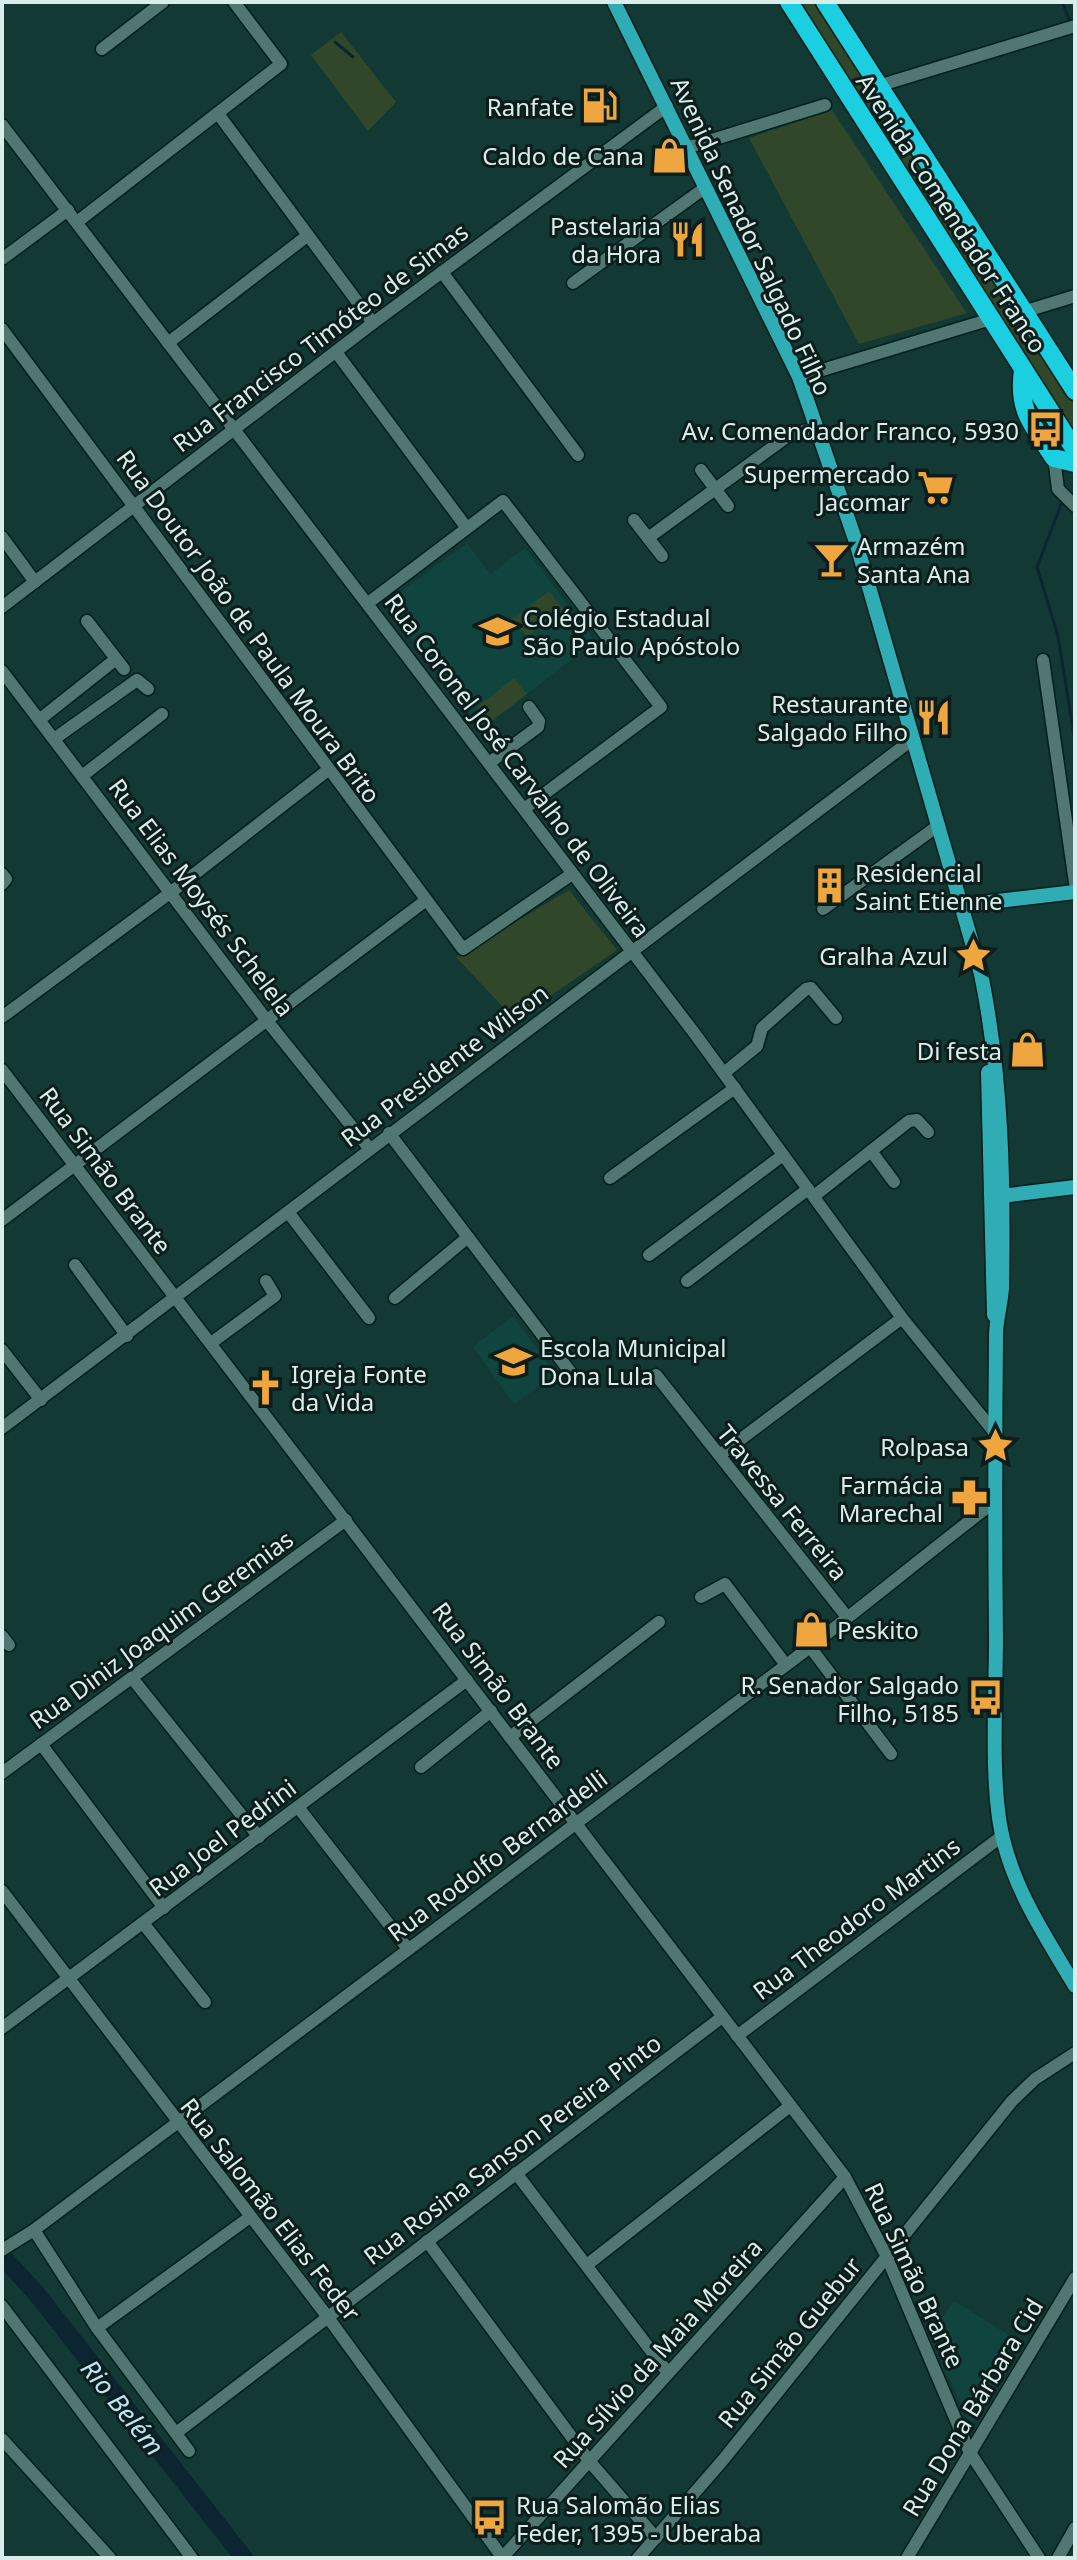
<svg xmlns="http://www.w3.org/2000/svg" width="1077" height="2560" viewBox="0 0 1077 2560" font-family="'Noto Sans',sans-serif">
<rect width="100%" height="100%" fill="#123934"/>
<!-- built -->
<g fill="#10443e">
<polygon points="467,543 490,574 525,548 595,641 481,730 385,603"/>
<polygon points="513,1316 556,1374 514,1404 473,1347"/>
<polygon points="954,2301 1020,2342 971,2426 929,2335"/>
</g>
<!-- green -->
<g fill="#304829">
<polygon points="795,2 818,2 895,123 885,122 879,127"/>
<polygon points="341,32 396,102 368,131 311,55"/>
<polygon points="832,110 967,313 859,344 749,138"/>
<polygon points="897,143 906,143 1075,406 1075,440 892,148"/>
<polygon points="549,591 563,609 527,637 513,619"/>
<polygon points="514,678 527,694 489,723 477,707"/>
<polygon points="569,890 617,950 515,1020 456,957"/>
</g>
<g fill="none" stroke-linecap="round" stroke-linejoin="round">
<!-- stream -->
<g stroke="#0c2631" stroke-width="3">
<polyline points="1062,2 1070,21"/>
<polyline points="335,42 353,57"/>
<polyline points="1062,502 1037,567 1058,636 1075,742"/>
</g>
<!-- river -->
<polyline stroke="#0c2631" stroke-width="18" points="2,2256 36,2293 244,2558"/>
<defs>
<g id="minor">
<polyline points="102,49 163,2"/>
<polyline points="878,86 1075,26"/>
<polyline points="219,115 373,323"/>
<polyline points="2,125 695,1034 902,1318 995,1433"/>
<polyline points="686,148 825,105"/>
<polyline points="77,222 281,64 234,2"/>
<polyline points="2,259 68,210"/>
<polyline points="442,272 578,455"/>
<polyline points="573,283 706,187"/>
<polyline points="1023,312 1075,296"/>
<polyline points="2,329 463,949 572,874"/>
<polyline points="168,343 307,236"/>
<polyline points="336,352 466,527"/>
<polyline points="799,377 991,319"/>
<polyline points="1054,458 1058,489 1075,506"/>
<polyline points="701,470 728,506"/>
<polyline points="634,520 662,556"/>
<polyline points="2,537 35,582"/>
<polyline points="648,538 788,436 817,427"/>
<polyline points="368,603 503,501 661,707 524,809"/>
<polyline points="2,607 373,323 667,106"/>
<polyline points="87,621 124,669"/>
<polyline points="1043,660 1075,883"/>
<polyline points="2,671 268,1022 369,1148"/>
<polyline points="39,720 116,659"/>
<polyline points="54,739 137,680 148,689"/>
<polyline points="489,763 538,727 539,721 529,707"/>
<polyline points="82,776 162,714"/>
<polyline points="2,874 6,879 2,884"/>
<polyline points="823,909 939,825"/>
<polyline points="2,1017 170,893 328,770"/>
<polyline points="2,1070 845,2177 886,2255 969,2451 1039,2558"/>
<polyline points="724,1073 757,1046 762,1028 806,989 811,988 836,1018"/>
<polyline points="389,1133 571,1373"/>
<polyline points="871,1151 894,1182"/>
<polyline points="610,1178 735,1088"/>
<polyline points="814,1196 909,1121 917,1120 928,1132"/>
<polyline points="288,1212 369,1318"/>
<polyline points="2,1220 425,901"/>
<polyline points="649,1255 783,1155"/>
<polyline points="75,1265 127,1336"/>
<polyline points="687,1281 808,1189"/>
<polyline points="395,1298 468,1237"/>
<polyline points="211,1343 275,1296 266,1281"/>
<polyline points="2,1350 41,1400"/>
<polyline points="656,1375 847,1617"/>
<polyline points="2,1428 913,739"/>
<polyline points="721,1454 902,1318"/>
<polyline points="701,1597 725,1584 786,1665"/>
<polyline points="2,1636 9,1645"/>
<polyline points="810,1647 891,1754"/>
<polyline points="132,1678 259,1837"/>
<polyline points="510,1737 659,1622"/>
<polyline points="41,1744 164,1908"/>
<polyline points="421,1767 491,1711"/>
<polyline points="2,1773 346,1520"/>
<polyline points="298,1807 408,1949"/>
<polyline points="2,1891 327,2316 502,2557"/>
<polyline points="143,1923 205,2002"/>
<polyline points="2,2028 467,1680"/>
<polyline points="737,2036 1002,1836"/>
<polyline points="516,2173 668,2373"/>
<polyline points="34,2230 97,2328 189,2451"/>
<polyline points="427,2241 590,2462 656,2538"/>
<path d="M2,2250L34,2230C286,2041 538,1853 789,1663C859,1610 925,1555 994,1502"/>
<polyline points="588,2264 790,2106"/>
<polyline points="2,2306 192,2558"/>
<polyline points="97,2328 250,2217"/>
<polyline points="176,2433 722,2017"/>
<polyline points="2,2439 110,2558"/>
<polyline points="502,2558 845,2177"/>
<polyline points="638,2558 723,2460 1012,2101 1035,2079 1075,2053"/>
<polyline points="907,2558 1075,2278"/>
<polyline points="1058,2558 1075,2528"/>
</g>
<g id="major">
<path d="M614,2L799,377L856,542L981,974C1002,1076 1004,1183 1002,1288C1001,1304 996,1320 996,1336C995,1437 995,1538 996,1639C996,1696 990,1786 1003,1839C1016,1893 1047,1939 1075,1986"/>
<polyline points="963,905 1075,892"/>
<polyline points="988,1072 994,1315"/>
<polyline points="993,1192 1001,1196 1075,1187"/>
</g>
<g id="highway">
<polyline points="789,2 1075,450"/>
<polyline points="825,2 1075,391"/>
<path d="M1023,370C1017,411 1033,425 1054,458L1075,463"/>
</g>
</defs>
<!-- minor casing -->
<use href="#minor" stroke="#021f1b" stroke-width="15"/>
<!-- major casing -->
<use href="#major" stroke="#021f1b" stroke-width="17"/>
<!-- highway casing -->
<use href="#highway" stroke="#021f1b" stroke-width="21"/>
<!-- minor -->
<use href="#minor" stroke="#507771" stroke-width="12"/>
<!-- major -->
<use href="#major" stroke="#30acb4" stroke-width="14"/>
<!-- highway -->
<use href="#highway" stroke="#1bcfe0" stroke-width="18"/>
</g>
<!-- icons -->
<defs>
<symbol id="fuel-bare" viewBox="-9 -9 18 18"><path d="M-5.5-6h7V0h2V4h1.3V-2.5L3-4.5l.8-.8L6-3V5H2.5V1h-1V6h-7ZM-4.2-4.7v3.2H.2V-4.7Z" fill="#f0a63f" stroke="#0d1d1b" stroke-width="2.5" paint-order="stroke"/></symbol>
<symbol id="shop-bare" viewBox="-9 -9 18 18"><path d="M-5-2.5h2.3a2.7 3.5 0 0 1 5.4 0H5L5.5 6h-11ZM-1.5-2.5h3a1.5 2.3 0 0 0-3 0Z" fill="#f0a63f" stroke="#0d1d1b" stroke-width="2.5" paint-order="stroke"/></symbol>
<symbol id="restaurant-bare" viewBox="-9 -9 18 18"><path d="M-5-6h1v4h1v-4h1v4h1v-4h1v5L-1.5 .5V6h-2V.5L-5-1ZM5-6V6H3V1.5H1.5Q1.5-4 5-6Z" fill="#f0a63f" stroke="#0d1d1b" stroke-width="2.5" paint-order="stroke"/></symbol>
<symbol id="bus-bare" viewBox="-9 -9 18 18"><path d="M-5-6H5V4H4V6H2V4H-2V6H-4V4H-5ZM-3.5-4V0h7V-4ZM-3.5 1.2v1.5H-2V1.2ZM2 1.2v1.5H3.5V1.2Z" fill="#f0a63f" stroke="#0d1d1b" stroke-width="2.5" paint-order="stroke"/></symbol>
<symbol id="supermarket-bare" viewBox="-9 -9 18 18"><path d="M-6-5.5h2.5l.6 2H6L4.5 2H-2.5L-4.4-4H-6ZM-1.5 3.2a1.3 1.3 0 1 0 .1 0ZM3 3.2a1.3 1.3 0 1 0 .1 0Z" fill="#f0a63f" stroke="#0d1d1b" stroke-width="2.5" paint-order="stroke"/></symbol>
<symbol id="bar-bare" viewBox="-9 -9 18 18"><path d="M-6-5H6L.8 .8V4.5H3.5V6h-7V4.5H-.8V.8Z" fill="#f0a63f" stroke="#0d1d1b" stroke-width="2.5" paint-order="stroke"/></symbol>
<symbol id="school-bare" viewBox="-9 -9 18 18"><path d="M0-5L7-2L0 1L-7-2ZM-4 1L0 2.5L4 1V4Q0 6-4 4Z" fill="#f0a63f" stroke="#0d1d1b" stroke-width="2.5" paint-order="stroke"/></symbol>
<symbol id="building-bare" viewBox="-9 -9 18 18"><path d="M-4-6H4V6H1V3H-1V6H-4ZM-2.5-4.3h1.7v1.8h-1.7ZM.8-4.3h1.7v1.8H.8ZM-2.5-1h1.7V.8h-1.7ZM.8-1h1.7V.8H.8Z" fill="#f0a63f" stroke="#0d1d1b" stroke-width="2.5" paint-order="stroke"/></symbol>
<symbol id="sight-bare" viewBox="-9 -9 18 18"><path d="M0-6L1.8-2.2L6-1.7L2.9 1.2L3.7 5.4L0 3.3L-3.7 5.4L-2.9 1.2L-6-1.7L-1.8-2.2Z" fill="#f0a63f" stroke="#0d1d1b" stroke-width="2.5" paint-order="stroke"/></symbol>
<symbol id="church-bare" viewBox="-9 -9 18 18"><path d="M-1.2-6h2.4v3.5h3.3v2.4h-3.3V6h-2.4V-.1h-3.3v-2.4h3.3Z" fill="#f0a63f" stroke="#0d1d1b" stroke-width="2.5" paint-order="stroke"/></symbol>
<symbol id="pharmacy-bare" viewBox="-9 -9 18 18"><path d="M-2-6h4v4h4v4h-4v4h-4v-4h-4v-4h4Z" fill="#f0a63f" stroke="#0d1d1b" stroke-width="2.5" paint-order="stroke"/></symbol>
</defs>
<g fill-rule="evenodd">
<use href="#fuel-bare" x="574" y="80" width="51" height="51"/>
<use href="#shop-bare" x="644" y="130" width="51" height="51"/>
<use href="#restaurant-bare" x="662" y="214" width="51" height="51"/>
<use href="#bus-bare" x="1020" y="404" width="51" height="51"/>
<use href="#supermarket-bare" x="910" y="462" width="51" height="51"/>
<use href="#bar-bare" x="806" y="534" width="51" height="51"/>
<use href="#school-bare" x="472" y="606" width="51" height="51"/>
<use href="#restaurant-bare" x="908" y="692" width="51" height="51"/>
<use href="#building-bare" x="804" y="860" width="51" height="51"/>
<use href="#sight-bare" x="948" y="930" width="51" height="51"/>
<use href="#shop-bare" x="1002" y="1024" width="51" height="51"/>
<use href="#school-bare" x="488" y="1336" width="51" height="51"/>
<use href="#church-bare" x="240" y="1362" width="51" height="51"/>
<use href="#sight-bare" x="970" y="1420" width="51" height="51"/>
<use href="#pharmacy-bare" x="944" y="1472" width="51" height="51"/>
<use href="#shop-bare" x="786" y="1604" width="51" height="51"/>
<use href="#bus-bare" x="960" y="1672" width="51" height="51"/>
<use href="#bus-bare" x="464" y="2492" width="51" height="51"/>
</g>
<g text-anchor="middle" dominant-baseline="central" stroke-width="6" stroke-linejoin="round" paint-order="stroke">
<!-- poi labels -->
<g font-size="24" fill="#d9eeea" stroke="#0d1d1b" text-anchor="end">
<text x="574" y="106">Ranfate</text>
<text x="644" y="155">Caldo de Cana</text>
<text x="661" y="225">Pastelaria<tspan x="661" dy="28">da Hora</tspan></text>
<text x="1019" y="430">Av. Comendador Franco, 5930</text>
<text x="910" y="473">Supermercado<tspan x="910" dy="28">Jacomar</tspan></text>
<text x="857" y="545" text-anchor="start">Armazém<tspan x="857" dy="28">Santa Ana</tspan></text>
<text x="523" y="617" text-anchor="start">Colégio Estadual<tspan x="523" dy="28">São Paulo Apóstolo</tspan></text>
<text x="908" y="703">Restaurante<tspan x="908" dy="28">Salgado Filho</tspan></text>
<text x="855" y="872" text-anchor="start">Residencial<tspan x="855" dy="28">Saint Etienne</tspan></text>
<text x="948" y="955">Gralha Azul</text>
<text x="1002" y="1050">Di festa</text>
<text x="540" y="1347" text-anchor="start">Escola Municipal<tspan x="540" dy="28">Dona Lula</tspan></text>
<text x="291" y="1373" text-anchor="start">Igreja Fonte<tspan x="291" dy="28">da Vida</tspan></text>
<text x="969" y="1446">Rolpasa</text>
<text x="943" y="1484">Farmácia<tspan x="943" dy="28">Marechal</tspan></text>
<text x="837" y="1629" text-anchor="start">Peskito</text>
<text x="959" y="1684">R. Senador Salgado<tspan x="959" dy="28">Filho, 5185</tspan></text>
<text x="516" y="2504" text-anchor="start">Rua Salomão Elias<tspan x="516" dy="28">Feder, 1395 - Uberaba</tspan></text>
</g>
<!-- street labels -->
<g font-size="24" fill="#d9eeea" stroke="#0d1d1b">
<text transform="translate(952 213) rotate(57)">Avenida Comendador Franco</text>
<text transform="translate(752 236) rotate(65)">Avenida Senador Salgado Filho</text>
<text transform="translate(320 337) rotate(-37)">Rua Francisco Timóteo de Simas</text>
<text transform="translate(249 626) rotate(54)">Rua Doutor João de Paula Moura Brito</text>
<text transform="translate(518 765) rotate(53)">Rua Coronel José Carvalho de Oliveira</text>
<text transform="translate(202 897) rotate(53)">Rua Elias Moysés Schelela</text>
<text transform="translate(444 1065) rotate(-37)">Rua Presidente Wilson</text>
<text transform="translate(106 1170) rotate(53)">Rua Simão Brante</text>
<text transform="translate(783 1502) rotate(51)">Travessa Ferreira</text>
<text transform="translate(161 1629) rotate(-36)">Rua Diniz Joaquim Geremias</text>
<text transform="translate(499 1685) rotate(53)">Rua Simão Brante</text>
<text transform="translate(222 1837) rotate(-37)">Rua Joel Pedrini</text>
<text transform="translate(497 1855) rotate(-37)">Rua Rodolfo Bernardelli</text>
<text transform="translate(856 1918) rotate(-37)">Rua Theodoro Martins</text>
<text transform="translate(512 2149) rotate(-37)">Rua Rosina Sanson Pereira Pinto</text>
<text transform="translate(271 2209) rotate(52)">Rua Salomão Elias Feder</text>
<text transform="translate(915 2275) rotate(65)">Rua Simão Brante</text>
<text transform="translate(789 2342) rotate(-51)">Rua Simão Guebur</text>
<text transform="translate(657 2353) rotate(-48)">Rua Sílvio da Maia Moreira</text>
<text transform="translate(972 2407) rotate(-59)">Rua Dona Bárbara Cid</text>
</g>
<!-- water labels -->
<g font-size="26" font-style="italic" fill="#bde5f8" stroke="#0d1d1b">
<text transform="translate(123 2407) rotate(51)">Rio Belém</text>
</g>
</g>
<!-- border -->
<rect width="1077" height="2560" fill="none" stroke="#d9eeea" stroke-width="8"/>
</svg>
